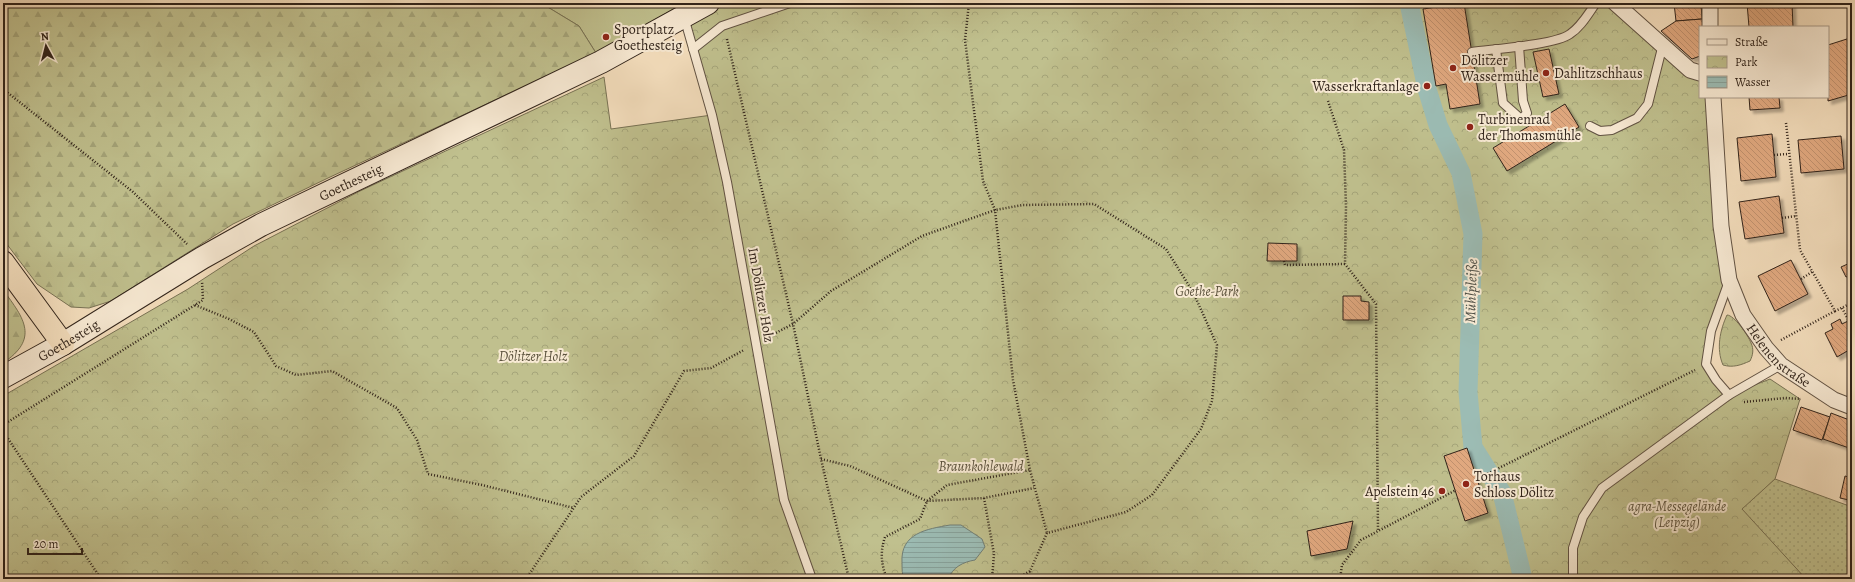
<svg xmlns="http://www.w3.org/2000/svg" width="1855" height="582" viewBox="0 0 1855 582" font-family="Alegreya,serif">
<defs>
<pattern id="forest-firs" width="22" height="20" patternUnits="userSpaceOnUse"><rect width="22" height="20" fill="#c0c08e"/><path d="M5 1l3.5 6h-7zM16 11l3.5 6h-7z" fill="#a5a57a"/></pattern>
<pattern id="park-crowns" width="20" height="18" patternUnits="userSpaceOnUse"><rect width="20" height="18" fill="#c0c08e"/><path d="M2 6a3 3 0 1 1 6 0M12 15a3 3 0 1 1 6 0" fill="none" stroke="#a5a57a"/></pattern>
<pattern id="garden-dots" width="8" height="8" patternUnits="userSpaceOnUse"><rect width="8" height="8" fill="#c0c08e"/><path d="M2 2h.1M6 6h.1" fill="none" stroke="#a5a57a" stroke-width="1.8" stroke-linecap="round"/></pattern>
<pattern id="water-rules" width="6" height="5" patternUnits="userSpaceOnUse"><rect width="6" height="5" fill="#9cbcb4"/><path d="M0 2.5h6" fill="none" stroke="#87a19a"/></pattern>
<pattern id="building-back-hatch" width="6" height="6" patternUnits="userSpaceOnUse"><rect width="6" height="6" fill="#e1a980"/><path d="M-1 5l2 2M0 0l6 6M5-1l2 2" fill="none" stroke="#c1916e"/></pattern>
<filter id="shadow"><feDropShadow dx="3.5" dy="3.5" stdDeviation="1" flood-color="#0004"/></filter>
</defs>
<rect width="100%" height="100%" fill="#f4debd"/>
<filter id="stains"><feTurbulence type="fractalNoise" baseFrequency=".005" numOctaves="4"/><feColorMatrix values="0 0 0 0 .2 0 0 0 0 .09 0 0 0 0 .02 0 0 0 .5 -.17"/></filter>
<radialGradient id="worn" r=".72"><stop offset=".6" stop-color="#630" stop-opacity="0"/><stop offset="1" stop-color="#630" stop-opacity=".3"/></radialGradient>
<!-- grass -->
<polygon fill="#c0c08e" stroke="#787254" points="541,3 684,3 596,53 579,26"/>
<!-- forest -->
<g fill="url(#forest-firs)" stroke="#787254">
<polygon points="3,3 541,3 579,26 596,53 328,178 233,224 111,301 89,308 71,307 37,284 3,239"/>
<path d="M3,290C25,319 39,339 3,363Z"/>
</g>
<!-- park -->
<g fill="url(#park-crowns)" stroke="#787254">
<polygon points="708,3 1615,3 1700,73 1700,97 1713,97 1729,280 1711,331 1706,364 1729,395 1770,379 1800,399 1775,479 1743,509 1806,579 3,579 3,396 188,289 254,246 360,191 604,77 611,129 712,115 684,16"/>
<path d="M1727,315C1734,315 1748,335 1751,343C1754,349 1753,355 1750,361C1741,365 1733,368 1723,365C1716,349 1720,330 1727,315Z"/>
</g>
<!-- garden -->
<polygon fill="url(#garden-dots)" stroke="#787254" points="1775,479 1852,507 1852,579 1806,579 1742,509"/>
<!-- water -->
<path fill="url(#water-rules)" stroke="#717f76" d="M950,525H961L982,539L985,547L975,560C963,562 953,567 948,579H904C902,574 902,569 902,563C900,533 927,529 950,525Z"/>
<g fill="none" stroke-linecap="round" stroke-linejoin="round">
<!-- canal -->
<polyline stroke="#9cbcb4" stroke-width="19" points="1409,3 1427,89 1438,125 1461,173 1473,234 1468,392 1473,447 1502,493 1523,579"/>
</g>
<!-- building -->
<g fill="url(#building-back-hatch)" stroke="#30231a" filter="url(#shadow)">
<polygon points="1464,3 1480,104 1450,109 1446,84 1436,86 1423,9"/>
<polygon points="1674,3 1701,3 1702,19 1676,21"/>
<polygon points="1747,3 1792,3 1793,27 1749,27"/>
<polygon points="1702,19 1703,27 1700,27 1700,56 1692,59 1661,31 1676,21"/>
<polygon points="1850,38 1852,45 1852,94 1828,101 1828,45"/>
<polygon points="1549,49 1559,94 1543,97 1533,52"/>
<polygon points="1749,97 1779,97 1780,108 1750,110"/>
<polygon points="1565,104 1579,127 1507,171 1493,148"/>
<polygon points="1772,134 1776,177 1741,181 1737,138"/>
<polygon points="1841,136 1844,169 1801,173 1798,140"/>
<polygon points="1779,196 1784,233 1745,239 1739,202"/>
<polygon points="1268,243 1297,244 1297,261 1267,261"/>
<polygon points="1791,260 1808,294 1775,311 1758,276"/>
<polygon points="1852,262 1852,275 1846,277 1841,267"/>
<polygon points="1343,296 1361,296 1361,301 1369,302 1369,320 1343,320"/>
<polygon points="1840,319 1842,324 1852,319 1852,355 1849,350 1837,357 1825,333 1833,329 1831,324"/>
<polygon points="1801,407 1830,417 1822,440 1793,430"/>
<polygon points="1831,413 1852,421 1852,449 1823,439"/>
<polygon points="1467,448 1488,513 1465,521 1444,456"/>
<polygon points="1845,476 1852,478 1852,488 1849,500 1840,498"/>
<polygon points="1353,521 1347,549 1311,556 1307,531"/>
</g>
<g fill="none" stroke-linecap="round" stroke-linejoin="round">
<defs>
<g id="service">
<polyline points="684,17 712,115 727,182 784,500 812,579"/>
<polyline points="693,49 722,26 790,3"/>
<polyline points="1496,49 1503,103 1521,119 1527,113 1523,101 1519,46"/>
<path d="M1472,52C1493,49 1555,45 1570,34C1581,27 1588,14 1596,3"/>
<polyline points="1590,126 1600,131 1612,130 1637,118 1648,104 1663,44"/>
<polyline points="1729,395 1716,380 1706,364 1711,331 1729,281"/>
<polyline points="1573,579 1573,548 1583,517 1602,488 1729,395 1781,365"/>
</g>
<g id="minor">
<polyline points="1615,3 1690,70 1700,73"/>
<polyline points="1710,3 1710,27"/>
<path id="s1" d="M1713,97L1721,226L1729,280L1743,315L1766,348L1781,365L1834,400L1852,407"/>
</g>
<g id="secondary">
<path id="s2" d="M3,377L63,344L202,258L261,225L601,62L708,3"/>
</g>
<polyline id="trunk" points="3,262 63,344"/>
</defs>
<!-- service casing -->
<use href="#service" stroke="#615243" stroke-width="10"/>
<!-- minor casing -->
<use href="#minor" stroke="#615243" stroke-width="17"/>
<!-- secondary casing -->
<use href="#secondary" stroke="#30231a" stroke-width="24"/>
<!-- trunk casing -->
<use href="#trunk" stroke="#30231a" stroke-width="24"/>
<!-- path -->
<g stroke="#30231a" stroke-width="2.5" stroke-dasharray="1 2" stroke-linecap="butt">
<polyline points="969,3 965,40 983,181 995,210 1013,380 1030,470 1047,533"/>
<polyline points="727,39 793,324 821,459 849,579"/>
<polyline points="3,89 133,192 187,244"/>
<polyline points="1328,101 1344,150 1346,206 1345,264 1376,304 1378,531"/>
<polyline points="1786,123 1800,250 1835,311 1852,303"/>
<polyline points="1774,155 1788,154"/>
<polyline points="1782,218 1796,216"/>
<polyline points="1284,261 1285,265 1345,264"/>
<polyline points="1801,279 1812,272"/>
<polyline points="195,305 229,319 254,332 276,366 296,375 332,371 397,408 417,440 428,474 482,485 574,508"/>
<polyline points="1842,308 1849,321"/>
<polyline points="768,337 793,324 831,291 922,236 995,210 1023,205 1094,204 1166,249 1193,292 1217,345 1212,401 1201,429 1152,495 1126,512 1047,533 1030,571 1031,579"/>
<polyline points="1781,340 1835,311"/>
<polyline points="1744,402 1785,398 1801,399"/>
<polyline points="3,425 203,300 202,281"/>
<polyline points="3,431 101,579"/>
<polyline points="821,459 850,466 927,501 984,498 1034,488"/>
<polyline points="1477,479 1695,370"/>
<polyline points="984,498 994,554 992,579"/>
<polyline points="526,579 581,497 634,456 684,371 711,368 744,350"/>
<path d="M887,579C881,564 880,552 885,537L920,519L927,501L947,485L1030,470"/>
<polyline points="1016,579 1030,571"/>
<polyline points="1340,579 1342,565 1361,540 1456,490"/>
</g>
<!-- service -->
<use href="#service" stroke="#f8ead4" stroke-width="8"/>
<!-- minor -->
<use href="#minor" stroke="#f8ead4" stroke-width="15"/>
<!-- secondary -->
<use href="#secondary" stroke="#f8ead4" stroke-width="22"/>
<!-- trunk -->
<use href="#trunk" stroke="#f4debd" stroke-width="22"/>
</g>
<!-- markers -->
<g fill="#8f2418" stroke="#f8ead4" stroke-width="1.5">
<circle cx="606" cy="37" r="4"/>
<circle cx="1453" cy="68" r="4"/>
<circle cx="1546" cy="73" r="4"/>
<circle cx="1427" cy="86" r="4"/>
<circle cx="1470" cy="127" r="4"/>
<circle cx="1466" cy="484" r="4"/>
<circle cx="1442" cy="491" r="4"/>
</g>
<g text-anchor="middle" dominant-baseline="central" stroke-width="4" stroke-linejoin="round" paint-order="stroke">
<!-- poi labels -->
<g font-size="14" fill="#30231a" stroke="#f8ead4" text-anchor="start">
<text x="614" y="29">Sportplatz<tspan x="614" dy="16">Goethesteig</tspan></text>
<text x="1461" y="60">Dölitzer<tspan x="1461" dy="16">Wassermühle</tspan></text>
<text x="1554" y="73">Dahlitzschhaus</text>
<text x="1419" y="86" text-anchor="end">Wasserkraftanlage</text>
<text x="1478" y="119">Turbinenrad<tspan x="1478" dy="16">der Thomasmühle</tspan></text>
<text x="1474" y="476">Torhaus<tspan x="1474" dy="16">Schloss Dölitz</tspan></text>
<text x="1434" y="491" text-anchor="end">Apelstein 46</text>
</g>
<!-- street labels -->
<g font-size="14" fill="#30231a" stroke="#f8ead4">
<text stroke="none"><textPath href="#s2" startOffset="399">Goethesteig</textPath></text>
<text transform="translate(761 295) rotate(80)">Im Dölitzer Holz</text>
<text stroke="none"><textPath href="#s2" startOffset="75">Goethesteig</textPath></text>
<text stroke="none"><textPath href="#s1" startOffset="276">Helenenstraße</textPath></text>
</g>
<!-- park labels -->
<g font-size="14" font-style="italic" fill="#5b523d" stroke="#f8ead4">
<text x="1207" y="291">Goethe-Park</text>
<text x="533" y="356">Dölitzer Holz</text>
<text x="981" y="466">Braunkohlewald</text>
<text x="1677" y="506">agra-Messegelände<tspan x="1677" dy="16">(Leipzig)</tspan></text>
</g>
<!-- water labels -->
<g font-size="15" font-style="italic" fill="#505148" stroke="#f8ead4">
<text transform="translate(1471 291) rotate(-88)">Mühlpleiße</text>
</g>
</g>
<!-- margin -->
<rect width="1855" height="582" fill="none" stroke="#f4debd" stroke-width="16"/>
<rect x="4" y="4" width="1847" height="574" fill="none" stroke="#30231a" stroke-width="2"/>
<rect x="8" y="8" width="1839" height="566" fill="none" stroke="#30231a"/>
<!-- legend -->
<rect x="1699" y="26" width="130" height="72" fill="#f8ead4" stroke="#a89a8a"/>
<rect x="1707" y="39" width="20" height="6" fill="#f8ead4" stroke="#a89a8a"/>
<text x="1735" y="46" font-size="12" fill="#30231a">Straße</text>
<rect x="1707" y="56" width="20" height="12" fill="url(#park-crowns)" stroke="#a89a8a"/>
<text x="1735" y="66" font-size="12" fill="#30231a">Park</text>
<rect x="1707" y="76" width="20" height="12" fill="url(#water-rules)" stroke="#a89a8a"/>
<text x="1735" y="86" font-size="12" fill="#30231a">Wasser</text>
<!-- north arrow -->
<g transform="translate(46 46) rotate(353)" stroke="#f8ead4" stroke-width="3" paint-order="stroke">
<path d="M0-3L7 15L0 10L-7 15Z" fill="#30231a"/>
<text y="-6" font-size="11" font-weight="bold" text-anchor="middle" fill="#30231a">N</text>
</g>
<!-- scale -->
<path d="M28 548v6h54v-6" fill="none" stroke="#30231a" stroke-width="2"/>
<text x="34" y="548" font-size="12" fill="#30231a" stroke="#f8ead4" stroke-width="3" paint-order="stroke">20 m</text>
<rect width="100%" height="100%" filter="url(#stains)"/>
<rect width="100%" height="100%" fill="url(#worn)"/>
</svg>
